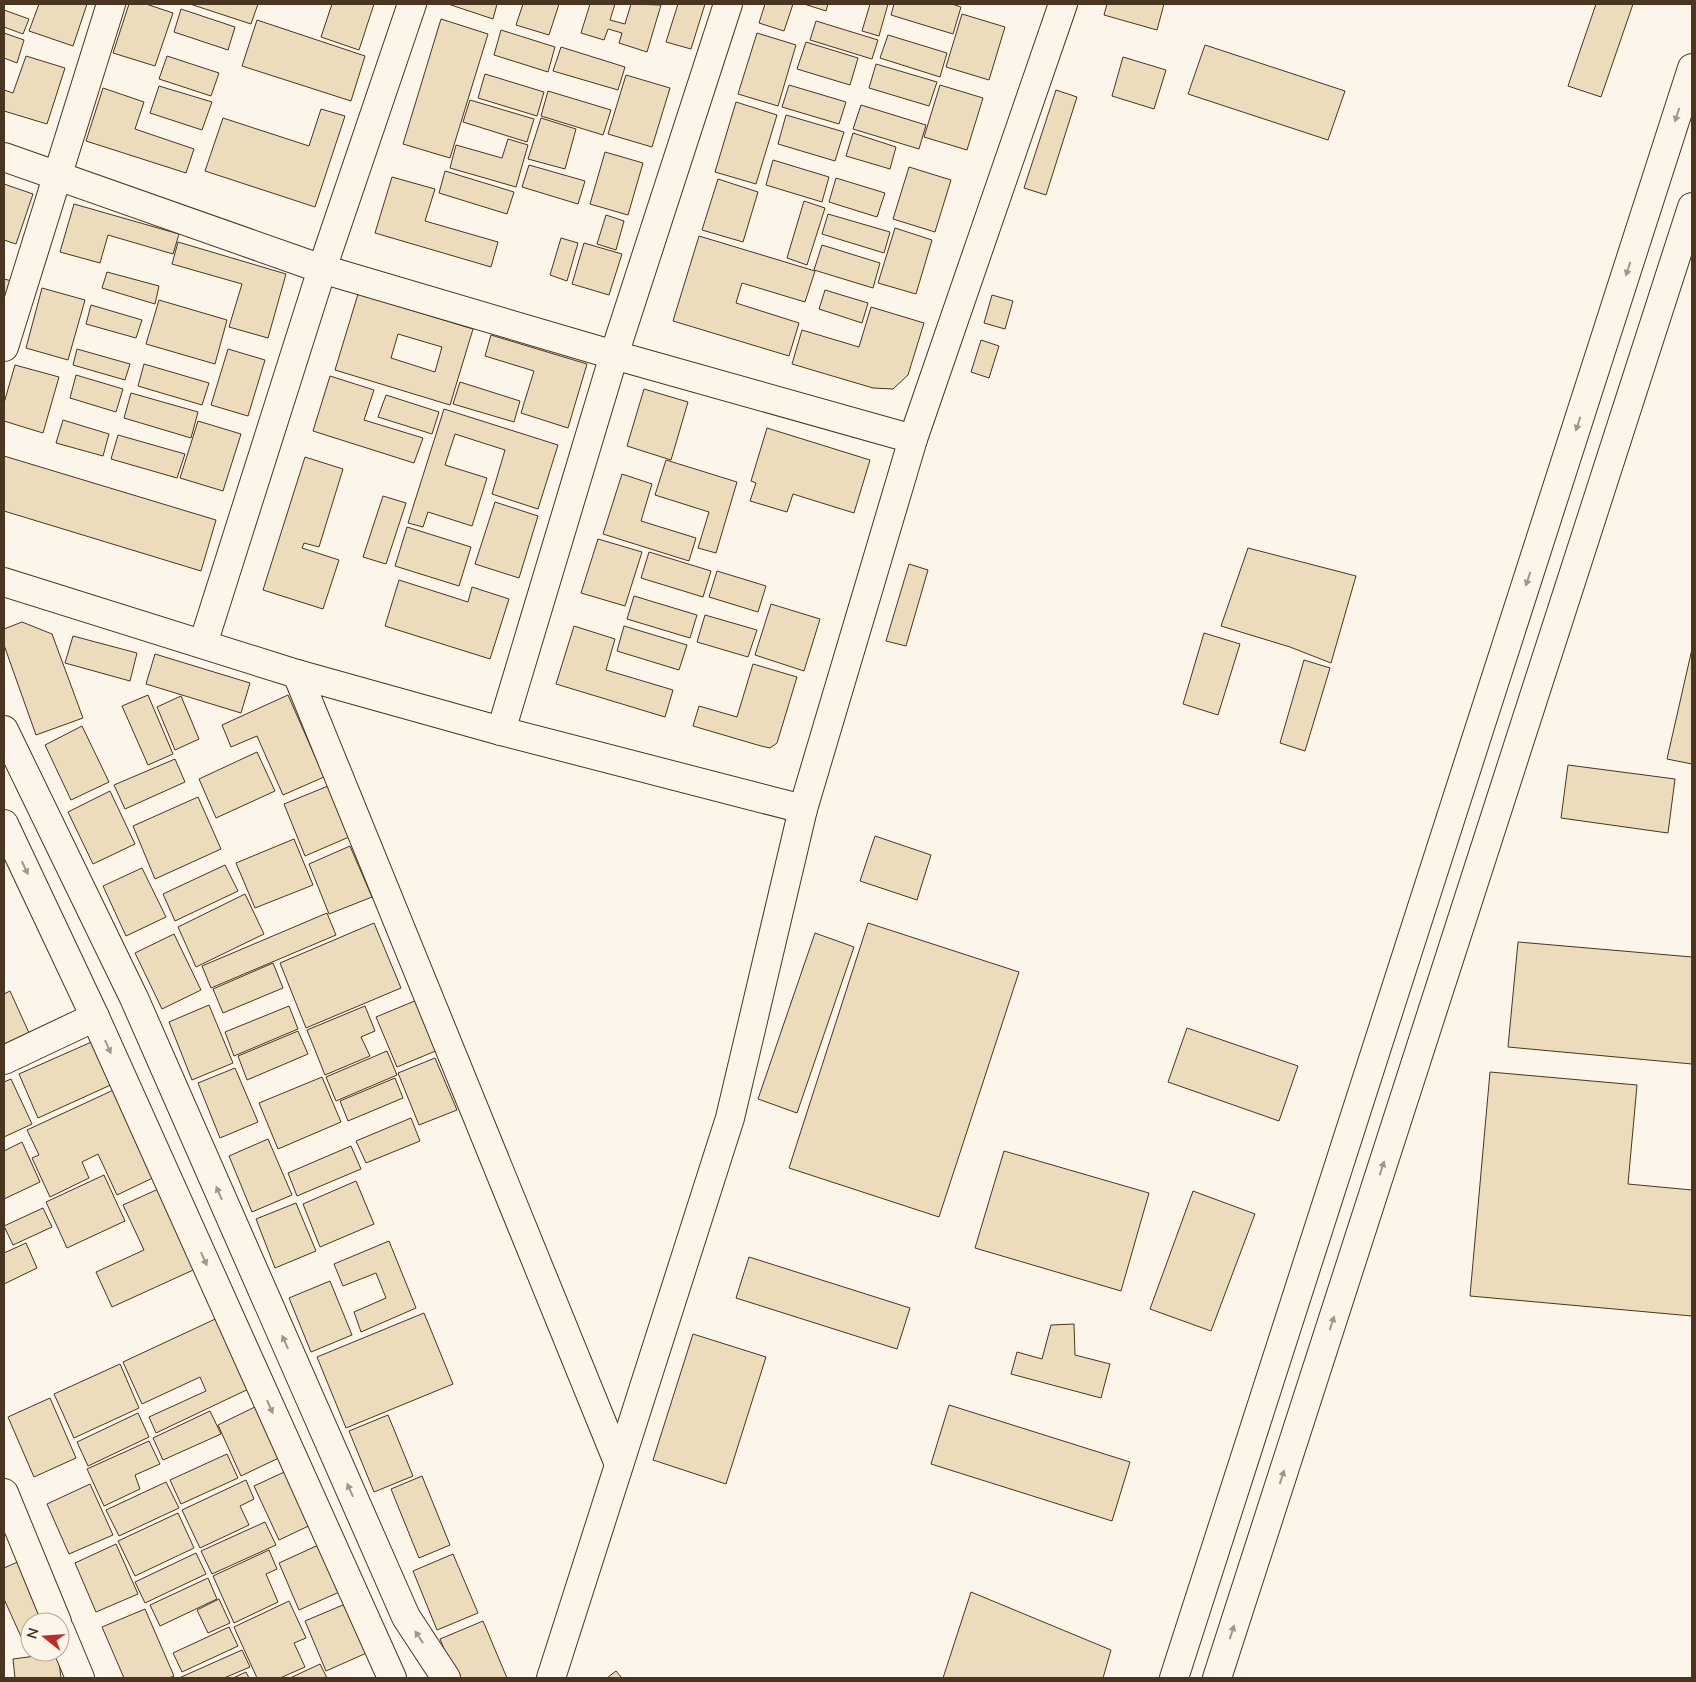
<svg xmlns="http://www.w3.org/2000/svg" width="1696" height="1682" viewBox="0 0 1696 1682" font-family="Mulish,sans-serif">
<rect width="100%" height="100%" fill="#fbf6e9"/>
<!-- building -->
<g fill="#ecdcbc" stroke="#4a3520" fill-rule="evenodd">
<polygon points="39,4 87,4 73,46 29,31"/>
<polygon points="129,4 146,4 173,13 155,66 113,53"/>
<polygon points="190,4 258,4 251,24"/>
<polygon points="332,4 374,4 359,50 321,37"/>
<polygon points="448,4 497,4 493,19"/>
<polygon points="523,4 559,4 549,35 516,25"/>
<polygon points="590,4 615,4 610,20 625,24 631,4 661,5 647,52 619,43 622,33 608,29 604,40 581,33"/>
<polygon points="678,4 705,4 691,49 666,42"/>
<polygon points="765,4 793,4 784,31 759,23"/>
<polygon points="804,4 828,4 826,11"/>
<polygon points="870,4 888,4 879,36 862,31"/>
<polygon points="894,4 952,4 961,7 953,34 891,15"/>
<polygon points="1107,4 1164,4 1157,30 1104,15"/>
<polygon points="1596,4 1633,4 1601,97 1568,86"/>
<polygon points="181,9 235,27 228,50 174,32"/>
<polygon points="4,10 29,19 23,34 4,27"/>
<polygon points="962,14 1005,27 989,80 946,67"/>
<polygon points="441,19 488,34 450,158 403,144"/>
<polygon points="257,20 365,56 351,101 242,66"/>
<polygon points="816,21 878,40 872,59 810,40"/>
<polygon points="501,30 555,47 548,72 494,55"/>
<polygon points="4,33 24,40 17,63 4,58"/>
<polygon points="757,33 796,45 778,106 738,94"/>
<polygon points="888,35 947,53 940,77 880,58"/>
<polygon points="806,42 858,58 850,85 797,69"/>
<polygon points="1205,45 1345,91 1328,140 1188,94"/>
<polygon points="561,47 625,67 618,90 553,71"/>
<polygon points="26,56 65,68 47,124 4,111 4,90 13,93"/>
<polygon points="167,56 219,73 211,96 159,79"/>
<polygon points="1123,57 1166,70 1154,109 1112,96"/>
<polygon points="876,64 937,82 929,106 869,88"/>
<polygon points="485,74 544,92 537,116 478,98"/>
<polygon points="626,75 670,88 652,147 608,134"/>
<polygon points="789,85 846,102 839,124 782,107"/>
<polygon points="940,85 983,98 967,150 924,137"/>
<polygon points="159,86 212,102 202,130 150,113"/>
<polygon points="103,88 144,102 135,129 194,149 186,173 86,141"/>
<polygon points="1056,90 1077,97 1046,195 1024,188"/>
<polygon points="548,91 611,110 603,135 541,116"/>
<polygon points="470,100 534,119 527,142 463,122"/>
<polygon points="736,102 777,115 756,184 715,172"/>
<polygon points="861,105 926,125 919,149 853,129"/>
<polygon points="321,109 345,116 315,207 205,171 223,118 309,146"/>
<polygon points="786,115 844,132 835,161 778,144"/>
<polygon points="541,118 576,129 565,169 528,159"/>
<polygon points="853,133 896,147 890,169 846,156"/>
<polygon points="508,139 528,145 516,187 450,168 456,145 502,158"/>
<polygon points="605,152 643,163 628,215 590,204"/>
<polygon points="773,160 829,177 822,202 766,185"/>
<polygon points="529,165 585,181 578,204 522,187"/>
<polygon points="909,167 951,180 935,232 893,219"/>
<polygon points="445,171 514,192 507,214 439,193"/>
<polygon points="392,177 435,189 425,221 498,242 491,267 375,233"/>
<polygon points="836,178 885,193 877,217 829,202"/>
<polygon points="718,179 758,192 743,242 702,230"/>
<polygon points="4,184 33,194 16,244 4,240"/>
<polygon points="804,201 825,208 807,265 787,258"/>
<polygon points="74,204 179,234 173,254 108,235 100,263 60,252"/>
<polygon points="828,214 890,232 884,253 822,234"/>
<polygon points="606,215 624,221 616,250 597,244"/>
<polygon points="895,228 932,240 916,294 878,283"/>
<polygon points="699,236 815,271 805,302 742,283 736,303 799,323 789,356 673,321"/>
<polygon points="561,238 578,243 567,281 550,275"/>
<polygon points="178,242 286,274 268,338 229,327 242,284 172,264"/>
<polygon points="584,243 622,254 609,295 572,284"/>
<polygon points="822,245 880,263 873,288 814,270"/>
<polygon points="107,272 159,286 155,304 102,288"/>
<polygon points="4,279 12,281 4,304"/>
<polygon points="42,288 85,300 68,360 26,348"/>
<polygon points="825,290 868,303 862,323 819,309"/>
<path d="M358,294L473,329L450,405L335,370ZM398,334L442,347L435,372L391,358Z"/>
<polygon points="992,295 1013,301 1005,329 984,323"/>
<polygon points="159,300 227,320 215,364 146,344"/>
<polygon points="91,305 142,320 136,338 86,324"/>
<polygon points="871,307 924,323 908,375 893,389 873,388 792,364 802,330 859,347"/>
<polygon points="491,335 587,364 568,428 521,413 534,371 485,356"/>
<polygon points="981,340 999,346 989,378 971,372"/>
<polygon points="77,349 130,364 125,380 73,365"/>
<polygon points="228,349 265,360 248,416 211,405"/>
<polygon points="144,364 209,383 202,405 138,386"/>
<polygon points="15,365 59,377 43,433 4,421 4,403"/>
<polygon points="76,375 123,389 116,412 70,398"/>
<polygon points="330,376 374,390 364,420 423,438 414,463 313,431"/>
<polygon points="460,382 520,401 514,422 453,404"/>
<polygon points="644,389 688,402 671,460 627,446"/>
<polygon points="131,393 198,412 191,438 124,418"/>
<polygon points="386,395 439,412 432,434 378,417"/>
<polygon points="444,409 558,445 538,509 492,494 505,450 455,434 445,465 487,478 472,526 428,512 423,527 408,523"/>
<polygon points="63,420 109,434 103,456 56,443"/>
<polygon points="198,421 241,434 223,491 180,478"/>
<polygon points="767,428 870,460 854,513 793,494 787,512 750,501 756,483 751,481"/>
<polygon points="118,435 185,454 177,478 111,459"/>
<polygon points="4,456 216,520 201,571 4,511"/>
<polygon points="305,457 343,469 319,547 304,543 302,548 339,560 323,609 263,590"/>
<polygon points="666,460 737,482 716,553 698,548 709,512 655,495"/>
<polygon points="622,474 652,484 641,521 696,538 689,561 603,534"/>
<polygon points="383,496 406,503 386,564 363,557"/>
<polygon points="495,502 538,516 519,578 475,564"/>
<polygon points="407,527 471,547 459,586 395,566"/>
<polygon points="598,539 642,552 625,606 581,593"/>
<polygon points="1248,548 1356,576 1331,663 1290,647 1221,626"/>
<polygon points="649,552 711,571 703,597 641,578"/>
<polygon points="909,564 928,570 906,646 886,641"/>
<polygon points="717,571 766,586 758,612 709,597"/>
<polygon points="399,580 468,602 472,587 509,599 490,659 385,626"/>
<polygon points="634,596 697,615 690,638 627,619"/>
<polygon points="771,604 820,619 804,671 755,655"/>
<polygon points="705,615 757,630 748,657 697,642"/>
<polygon points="22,622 52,634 83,718 36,735 4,645 4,629"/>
<polygon points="574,626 615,639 606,670 673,690 665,717 556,684"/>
<polygon points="624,626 687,645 679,670 617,651"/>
<polygon points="1204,633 1240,644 1218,715 1183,704"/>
<polygon points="73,636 137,653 130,681 65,663"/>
<polygon points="1692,649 1692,764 1667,759"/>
<polygon points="155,654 250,683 241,713 146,684"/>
<polygon points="1304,660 1330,668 1305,751 1280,743"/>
<polygon points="753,664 797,677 777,743 770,748 761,746 693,726 699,706 737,717"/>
<polygon points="148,695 173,754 148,765 122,706"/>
<polygon points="288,695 324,777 283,795 257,736 231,747 222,725"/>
<polygon points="181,696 199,739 175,750 157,707"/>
<polygon points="82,726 109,782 71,800 45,745"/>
<polygon points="257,752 275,791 216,818 199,779"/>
<polygon points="175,759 185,782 125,809 114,785"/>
<polygon points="1568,765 1675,779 1668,833 1561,818"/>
<polygon points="328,786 349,837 305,856 284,804"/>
<polygon points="110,791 135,844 93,864 68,812"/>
<polygon points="198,797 221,849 155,879 133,826"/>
<polygon points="875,836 931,855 917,900 860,881"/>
<polygon points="294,839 313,885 255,908 236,863"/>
<polygon points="350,846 372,897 329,914 309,864"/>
<polygon points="225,865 238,891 175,921 163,894"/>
<polygon points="142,868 166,917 126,936 103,886"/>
<polygon points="245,894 264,934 196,967 178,927"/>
<polygon points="327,913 336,935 211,988 202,966"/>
<polygon points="374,923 401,988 306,1028 280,963"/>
<polygon points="868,923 1019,972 939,1217 789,1168"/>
<polygon points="815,933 854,947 797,1113 758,1099"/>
<polygon points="174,934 201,990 162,1009 135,953"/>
<polygon points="1518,942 1692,957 1692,1064 1508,1047"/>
<polygon points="273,963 283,988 223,1013 213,989"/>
<polygon points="10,991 30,1035 4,1046 4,994"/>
<polygon points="417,1000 438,1050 397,1067 376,1017"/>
<polygon points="209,1005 233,1063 192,1080 169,1022"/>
<polygon points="289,1006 298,1029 234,1056 225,1032"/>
<polygon points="365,1006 375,1031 361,1037 370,1056 325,1075 307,1030"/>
<polygon points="1187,1028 1298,1066 1279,1121 1168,1082"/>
<polygon points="298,1031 308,1054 247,1080 238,1056"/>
<polygon points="96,1040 115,1083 38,1118 19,1074"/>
<polygon points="387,1051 397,1075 336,1101 326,1077"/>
<polygon points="435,1058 457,1110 419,1125 398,1073"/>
<polygon points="235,1068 258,1122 220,1138 198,1083"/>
<polygon points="1490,1072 1637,1085 1628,1184 1692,1190 1692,1316 1470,1296"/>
<polygon points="322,1077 341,1122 278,1149 259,1103"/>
<polygon points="395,1078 403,1098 348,1121 340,1101"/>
<polygon points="11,1079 32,1124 4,1137 4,1082"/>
<polygon points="120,1087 159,1175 117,1195 98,1154 82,1162 89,1178 50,1197 32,1158 39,1155 27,1130"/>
<polygon points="411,1118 420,1141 366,1163 356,1141"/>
<polygon points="268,1139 292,1195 252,1212 229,1156"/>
<polygon points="22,1142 40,1182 4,1199 4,1151"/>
<polygon points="351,1146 361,1169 297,1196 288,1173"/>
<polygon points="1004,1151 1149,1193 1121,1291 975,1248"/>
<polygon points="104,1175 125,1221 67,1248 46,1202"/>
<polygon points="356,1181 374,1224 320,1247 303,1204"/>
<polygon points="165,1186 202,1266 112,1307 96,1272 144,1250 123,1205"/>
<polygon points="1193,1191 1255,1214 1211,1331 1150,1309"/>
<polygon points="296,1203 316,1251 275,1268 256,1219"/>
<polygon points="43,1208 52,1227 13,1245 4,1226"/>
<polygon points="389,1241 416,1308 361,1332 354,1312 386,1298 376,1273 343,1286 334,1264"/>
<polygon points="26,1243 37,1268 4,1284 4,1253"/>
<polygon points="749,1257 910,1308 897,1349 736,1298"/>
<polygon points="330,1281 352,1335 311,1352 289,1298"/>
<polygon points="424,1313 453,1384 346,1428 317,1357"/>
<polygon points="226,1314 257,1385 156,1433 149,1417 206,1391 200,1377 142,1404 123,1362"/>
<polygon points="1074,1324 1075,1355 1110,1364 1101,1398 1011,1374 1017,1352 1042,1359 1051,1325"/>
<polygon points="693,1334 766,1357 726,1484 653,1460"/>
<polygon points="120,1364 139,1408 74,1438 54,1394"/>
<polygon points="50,1398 76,1458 34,1477 8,1417"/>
<polygon points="261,1404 285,1455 241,1476 218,1425"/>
<polygon points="949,1405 1130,1462 1112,1521 931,1464"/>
<polygon points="210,1411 221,1434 163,1460 153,1438"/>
<polygon points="138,1413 149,1437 88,1466 77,1442"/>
<polygon points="388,1415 413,1476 374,1492 349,1431"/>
<polygon points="149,1441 160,1464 135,1475 140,1489 104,1506 87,1469"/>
<polygon points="227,1454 238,1478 181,1504 170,1480"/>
<polygon points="293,1468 317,1522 279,1540 254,1486"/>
<polygon points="422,1476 450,1545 419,1558 391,1489"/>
<polygon points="246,1480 254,1499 240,1506 249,1525 200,1548 182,1510"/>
<polygon points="166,1482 179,1508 119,1536 106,1510"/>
<polygon points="90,1484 113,1535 69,1554 47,1504"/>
<polygon points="178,1513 194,1548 135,1576 118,1541"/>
<polygon points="265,1522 276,1545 212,1574 201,1551"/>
<polygon points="325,1542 346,1589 299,1610 279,1563"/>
<polygon points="116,1544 138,1594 96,1612 75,1563"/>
<polygon points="269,1550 277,1569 266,1574 278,1602 234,1623 213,1576"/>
<polygon points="196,1553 206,1574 145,1603 135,1582"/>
<polygon points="453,1554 478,1613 437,1630 413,1571"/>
<polygon points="20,1561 48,1622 30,1622 30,1637 23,1641 4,1599 4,1568"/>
<polygon points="208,1578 217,1599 160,1626 150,1605"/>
<polygon points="971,1592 1111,1650 1103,1678 943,1678"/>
<polygon points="219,1599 230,1623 208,1633 197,1610"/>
<polygon points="289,1601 306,1638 294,1643 305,1667 280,1678 257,1678 234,1627"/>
<polygon points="350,1602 371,1651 326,1671 305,1621"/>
<polygon points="145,1609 174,1676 169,1678 124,1678 102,1627"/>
<polygon points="483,1621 507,1678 456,1678 440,1639"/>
<polygon points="229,1627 238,1646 182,1672 173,1653"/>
<polygon points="242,1650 250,1667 224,1678 179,1678"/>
<polygon points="58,1653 61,1678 15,1678 13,1659"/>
<polygon points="320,1664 327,1678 290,1678"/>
<polygon points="616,1671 622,1678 607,1678"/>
<polygon points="246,1672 249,1678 233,1678"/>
</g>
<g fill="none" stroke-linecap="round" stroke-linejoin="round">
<defs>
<g id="minor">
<polyline points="4,157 322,269 614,355 913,439"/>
<polyline points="4,347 111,4"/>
<polyline points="4,582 297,674 501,731 803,809"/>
<polyline points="203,644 322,269 412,4"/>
<polyline points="297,674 618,1462"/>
<polyline points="4,730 134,998 406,1617 446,1678"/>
<polyline points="501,731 614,355 728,4"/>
<polyline points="4,824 95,1017 392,1678"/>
<polyline points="4,1060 95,1017"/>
<polyline points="4,1493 57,1622"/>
<polyline points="60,1630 80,1678"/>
<polyline points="551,1678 730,1118 803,809 913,439 1063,4"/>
</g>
<g id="major">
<polyline points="1174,1678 1692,68"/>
<polyline points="1217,1678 1692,207"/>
</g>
</defs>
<!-- minor casing -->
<use href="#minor" stroke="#4a3520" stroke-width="30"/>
<!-- major casing -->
<use href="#major" stroke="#4a3520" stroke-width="30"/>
<!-- minor -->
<use href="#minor" stroke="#fbf6e9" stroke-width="28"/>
<!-- major -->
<use href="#major" stroke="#fbf6e9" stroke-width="28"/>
</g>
<!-- one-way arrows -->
<defs><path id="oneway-solid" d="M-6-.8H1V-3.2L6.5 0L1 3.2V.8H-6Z" transform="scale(1.25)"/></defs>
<g fill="#a29684">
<use href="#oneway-solid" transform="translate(1677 115) rotate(108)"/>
<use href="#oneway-solid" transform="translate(1628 269) rotate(108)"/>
<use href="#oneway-solid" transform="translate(1578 424) rotate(108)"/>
<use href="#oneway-solid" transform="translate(1528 579) rotate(108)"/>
<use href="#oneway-solid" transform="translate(25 868) rotate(65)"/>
<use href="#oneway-solid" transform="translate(108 1047) rotate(66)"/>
<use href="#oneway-solid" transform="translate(1382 1168) rotate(-72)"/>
<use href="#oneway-solid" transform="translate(219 1193) rotate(-114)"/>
<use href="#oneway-solid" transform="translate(204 1259) rotate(66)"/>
<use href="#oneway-solid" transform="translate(1332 1323) rotate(-72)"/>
<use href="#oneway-solid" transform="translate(285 1342) rotate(-114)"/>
<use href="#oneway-solid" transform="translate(270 1407) rotate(66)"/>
<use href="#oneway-solid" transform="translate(1282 1477) rotate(-72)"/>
<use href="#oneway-solid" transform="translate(350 1490) rotate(-114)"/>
<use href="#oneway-solid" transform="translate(1232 1632) rotate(-72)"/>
<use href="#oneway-solid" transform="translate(419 1637) rotate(-123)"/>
</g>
<!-- border -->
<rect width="1696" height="1682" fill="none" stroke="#4a3520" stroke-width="10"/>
<!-- north arrow -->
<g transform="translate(45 1637) rotate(287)"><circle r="24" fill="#fbf6e9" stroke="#b4a999"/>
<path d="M0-4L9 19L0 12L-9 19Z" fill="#c62828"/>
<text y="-8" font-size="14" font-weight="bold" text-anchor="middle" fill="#4a3520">N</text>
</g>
</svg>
